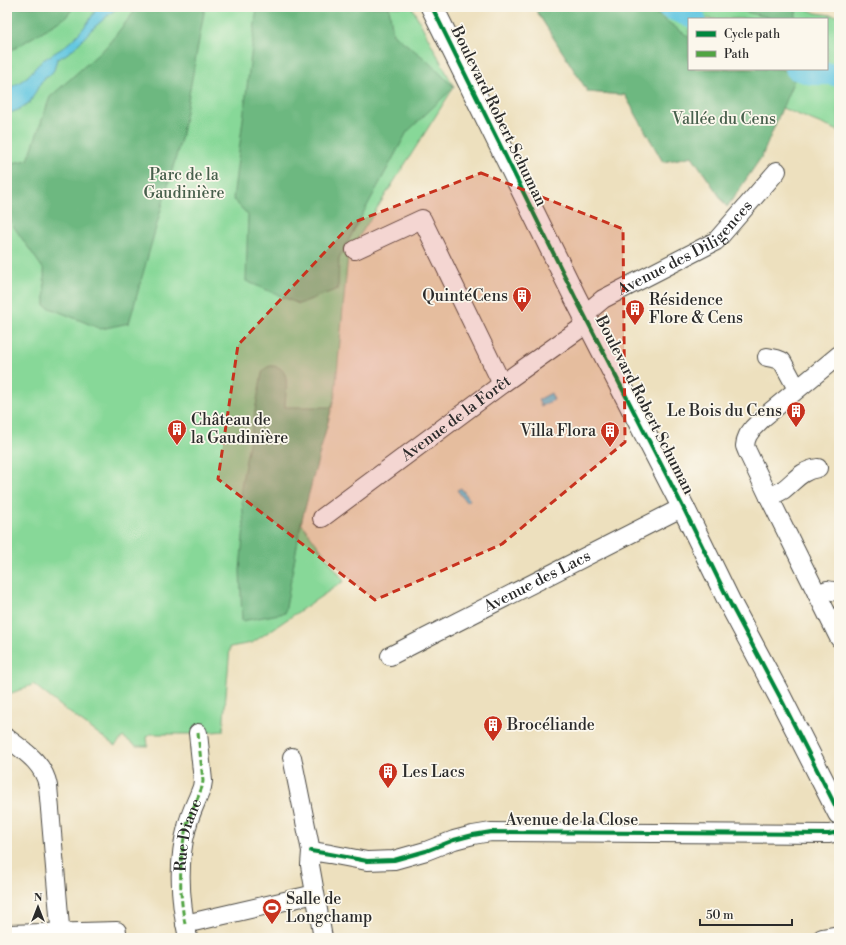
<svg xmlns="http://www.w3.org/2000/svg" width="846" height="945" viewBox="0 0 846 945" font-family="'Libre Bodoni',serif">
<rect width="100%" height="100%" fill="#fbf7ec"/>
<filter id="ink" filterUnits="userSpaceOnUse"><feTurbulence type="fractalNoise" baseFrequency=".025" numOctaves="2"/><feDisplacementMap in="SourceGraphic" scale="8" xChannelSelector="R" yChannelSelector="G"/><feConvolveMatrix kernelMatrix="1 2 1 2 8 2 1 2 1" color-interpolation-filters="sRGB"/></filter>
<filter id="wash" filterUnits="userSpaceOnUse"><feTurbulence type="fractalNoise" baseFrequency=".012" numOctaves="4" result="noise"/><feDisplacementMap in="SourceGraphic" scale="16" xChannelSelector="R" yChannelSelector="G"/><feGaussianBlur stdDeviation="0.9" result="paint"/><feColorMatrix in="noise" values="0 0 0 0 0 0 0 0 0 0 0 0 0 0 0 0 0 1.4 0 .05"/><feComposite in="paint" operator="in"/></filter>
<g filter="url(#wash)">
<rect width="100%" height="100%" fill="#ede0be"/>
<!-- green -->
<g fill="#87d898" stroke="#598262" fill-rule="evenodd">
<polygon points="7,7 412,7 454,87 348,254 335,395 301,523 344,581 252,643 230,647 223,731 191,734 150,734 147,737 148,746 136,746 123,737 115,746 62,707 33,684 32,685 7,695"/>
<path d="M534,7H802L816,13L839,16V131L782,108L762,156L727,207L692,156L663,162L625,95L588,92ZM689,19H827V69H689Z"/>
</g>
<!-- forest -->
<g fill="#6db880" stroke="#4c7256">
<polygon points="7,7 74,7 66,17 7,53"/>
<polygon points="138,7 205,7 181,139 129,323 101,329 45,306 44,270 7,217 7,164 28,160 50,97 106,47"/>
<polygon points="257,7 389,7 393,34 424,58 454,87 407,132 339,258 338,289 299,304 246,281 248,215 233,199"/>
<polygon points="534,7 647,7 686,35 689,36 689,69 780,69 796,75 762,156 727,207 692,156 663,162 625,95 588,92"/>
<polygon points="727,7 797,7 795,19 774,19"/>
<path d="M271,366C293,366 285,392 285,407H332L301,523L285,613L242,621L240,570L244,526L241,487L262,373C264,369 266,367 271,366Z"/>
</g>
<!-- water -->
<g fill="#63c7e1" stroke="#477986">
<path d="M97,7H118C109,15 100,22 91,30C80,42 72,53 57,59L54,70L49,76L45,78L41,82L30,102L18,110L7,114V89C14,86 22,81 28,76C33,71 37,65 43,60C49,56 55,53 61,49C76,38 89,24 97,7Z"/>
<polygon points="551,393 554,400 541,406 538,400"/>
<polygon points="461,488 470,500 466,502 457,490"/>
</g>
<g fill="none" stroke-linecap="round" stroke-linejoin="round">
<!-- river -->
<g stroke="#63c7e1" stroke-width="22">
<polyline points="667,7 695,19"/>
<polyline points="796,69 812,74 831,74 839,76"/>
</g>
</g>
</g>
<g filter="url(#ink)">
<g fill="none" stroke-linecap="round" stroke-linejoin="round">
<defs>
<g id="minor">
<polyline points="355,250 422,219 502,384"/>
<polyline points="839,355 764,417 753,428 748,435 746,440 745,446 747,451 769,497 839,638"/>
<polyline points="767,357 777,359 782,361 797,389"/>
<path d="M769,497C773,495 778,493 783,490C796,480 800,471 818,468"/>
<path id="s1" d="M322,518L502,384L581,328L584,315L603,299L716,241L777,171"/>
<polyline points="817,594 827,590 839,592"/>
<path id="s2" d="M390,656L683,507"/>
<path d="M7,738C24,751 44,763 48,786L61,938"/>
<polyline points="292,757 311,851 310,865 323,938"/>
<polyline points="311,851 330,854 367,861 394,860 426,851 454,840 473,835 491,832 829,834 839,832"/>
<polyline points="185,924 315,894"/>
<polyline points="7,934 117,931"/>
<path d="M188,938C180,902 177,863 187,827C190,813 197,801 202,787L203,781L198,733"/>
<polyline points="822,938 839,935"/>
</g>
<polyline id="major" points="432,7 575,297 683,507 731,605 780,697 839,813"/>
</defs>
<!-- minor casing -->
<use href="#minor" stroke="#484641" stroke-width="20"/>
<!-- major casing -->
<use href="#major" stroke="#484641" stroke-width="24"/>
<!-- minor -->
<use href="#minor" stroke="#fff" stroke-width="18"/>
<!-- major -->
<use href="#major" stroke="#fff" stroke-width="22"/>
<!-- quiet -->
<path stroke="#51a443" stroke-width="3" stroke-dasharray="6 3" stroke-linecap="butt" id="s3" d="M185,924C179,893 179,859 186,828C190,814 197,801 202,787L203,781L198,733"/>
<defs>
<g id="cycleway">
<polyline points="432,7 575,297 683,507 731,605 780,697 839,813"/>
<polyline points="311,851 330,854 367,861 394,860 426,851 454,840 473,835 491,832 829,834 839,832"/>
</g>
</defs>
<!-- cycleway casing -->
<use href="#cycleway" stroke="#fbf7ec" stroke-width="6"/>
<!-- cycleway -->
<use href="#cycleway" stroke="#00873e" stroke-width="4"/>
</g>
</g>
<!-- marked area -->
<path fill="#c8321e" fill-opacity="0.2" stroke="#c8321e" stroke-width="3" stroke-dasharray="8 5" stroke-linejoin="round" d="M481,173L623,229L625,442L502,544L375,600L218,479L238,345L352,223Z"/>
<!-- icons -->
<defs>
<symbol id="building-pin" viewBox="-11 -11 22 30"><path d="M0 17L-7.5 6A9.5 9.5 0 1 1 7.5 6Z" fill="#c8321e" stroke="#fbf7ec"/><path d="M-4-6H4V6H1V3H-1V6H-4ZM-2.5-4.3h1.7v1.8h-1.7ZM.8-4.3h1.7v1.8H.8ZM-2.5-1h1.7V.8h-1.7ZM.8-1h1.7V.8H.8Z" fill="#fff"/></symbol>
<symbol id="stadium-pin" viewBox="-11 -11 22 30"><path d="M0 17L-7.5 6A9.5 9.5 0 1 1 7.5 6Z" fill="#c8321e" stroke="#fbf7ec"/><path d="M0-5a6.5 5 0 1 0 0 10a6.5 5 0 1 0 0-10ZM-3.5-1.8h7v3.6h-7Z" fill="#fff"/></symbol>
</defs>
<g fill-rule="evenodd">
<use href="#building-pin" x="511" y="285" width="22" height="30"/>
<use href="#building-pin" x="624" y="298" width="22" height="30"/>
<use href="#building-pin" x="785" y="400" width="22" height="30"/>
<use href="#building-pin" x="166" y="418" width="22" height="30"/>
<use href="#building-pin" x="599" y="420" width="22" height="30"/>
<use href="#building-pin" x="482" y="714" width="22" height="30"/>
<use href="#building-pin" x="377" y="761" width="22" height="30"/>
<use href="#stadium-pin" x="261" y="897" width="22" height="30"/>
</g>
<g text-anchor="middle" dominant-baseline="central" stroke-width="3.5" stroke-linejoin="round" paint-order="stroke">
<!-- street labels -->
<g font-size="16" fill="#2b2b2b" stroke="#fbf7ec">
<text transform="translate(499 116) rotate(64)">Boulevard Robert Schuman</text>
<text stroke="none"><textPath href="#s1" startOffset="457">Avenue des Diligences</textPath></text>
<text transform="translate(645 405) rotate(63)">Boulevard Robert Schuman</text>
<text stroke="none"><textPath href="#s1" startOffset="167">Avenue de la Forêt</textPath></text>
<text stroke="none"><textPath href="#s2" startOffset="165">Avenue des Lacs</textPath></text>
<text x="572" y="820">Avenue de la Close</text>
<text stroke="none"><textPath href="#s3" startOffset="90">Rue Diane</textPath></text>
</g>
<!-- park labels -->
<g font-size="16" fill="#475f4c" stroke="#fbf7ec">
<text x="724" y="119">Vallée du Cens</text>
<text x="184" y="175">Parc de la<tspan x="184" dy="18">Gaudinière</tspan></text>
</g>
<!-- poi labels -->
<g font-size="16" fill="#2b2b2b" stroke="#fbf7ec" text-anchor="start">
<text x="508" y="296" text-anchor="end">QuintéCens</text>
<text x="649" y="300">Résidence<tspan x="649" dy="18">Flore &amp; Cens</tspan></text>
<text x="782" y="411" text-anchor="end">Le Bois du Cens</text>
<text x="191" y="420">Château de<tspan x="191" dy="18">la Gaudinière</tspan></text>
<text x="596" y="431" text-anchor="end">Villa Flora</text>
<text x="507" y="725">Brocéliande</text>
<text x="402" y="772">Les Lacs</text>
<text x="286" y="899">Salle de<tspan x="286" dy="18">Longchamp</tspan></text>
</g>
</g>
<!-- margin -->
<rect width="846" height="945" fill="none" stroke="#fbf7ec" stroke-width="24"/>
<!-- legend -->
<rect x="688" y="18" width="140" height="52" fill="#fbf7ec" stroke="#a8a59f"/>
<rect x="696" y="31" width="20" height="6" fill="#00873e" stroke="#a8a59f"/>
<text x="724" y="38" font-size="12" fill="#2b2b2b">Cycle path</text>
<rect x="696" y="51" width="20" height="6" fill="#51a443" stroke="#a8a59f"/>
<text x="724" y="58" font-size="12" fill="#2b2b2b">Path</text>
<!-- north arrow -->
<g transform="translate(38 907)" stroke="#fbf7ec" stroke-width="3" paint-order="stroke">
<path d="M0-3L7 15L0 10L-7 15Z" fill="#2b2b2b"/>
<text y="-6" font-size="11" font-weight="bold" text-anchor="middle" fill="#2b2b2b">N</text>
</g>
<!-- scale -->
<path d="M700 919v6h92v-6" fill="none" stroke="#2b2b2b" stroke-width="2"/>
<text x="706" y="919" font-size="12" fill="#2b2b2b" stroke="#fbf7ec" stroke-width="3" paint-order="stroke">50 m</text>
</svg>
